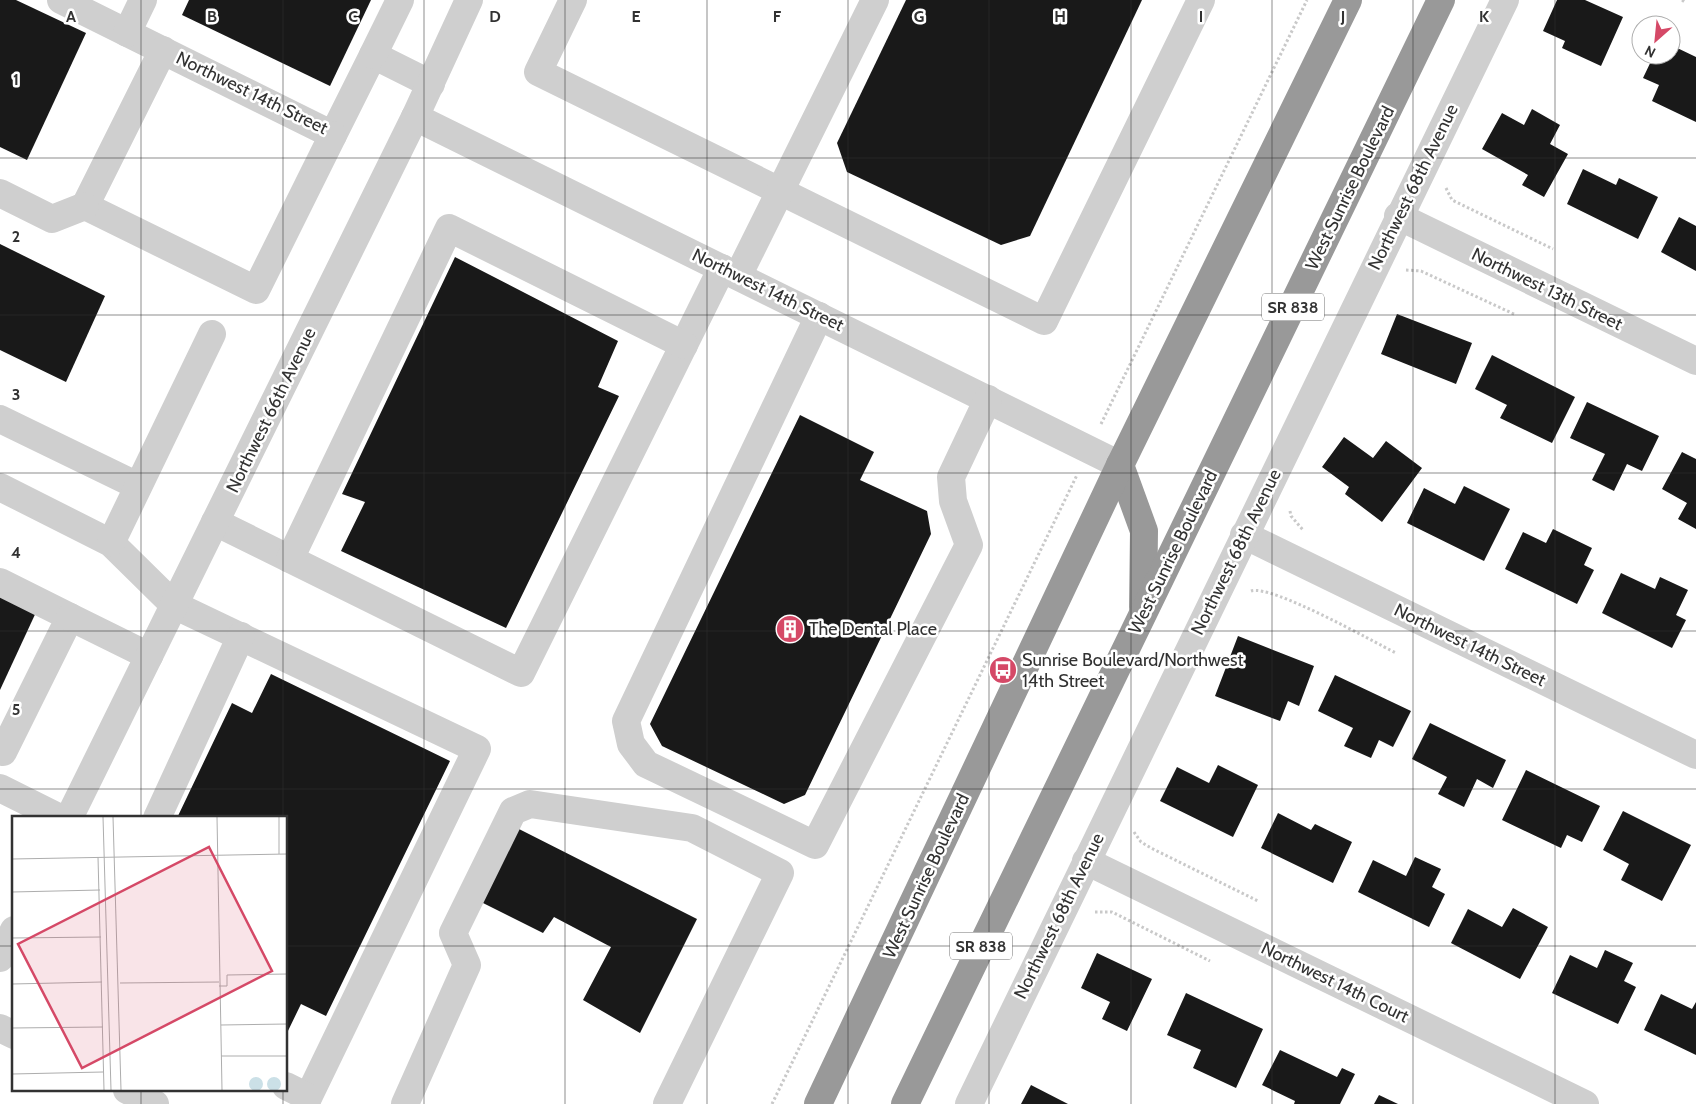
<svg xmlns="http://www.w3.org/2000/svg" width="1696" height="1104" viewBox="0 0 1696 1104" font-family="Cabin,sans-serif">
<rect width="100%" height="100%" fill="#fff"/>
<!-- building -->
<g fill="#191919">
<polygon points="0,0 16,0 86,33 27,160 0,147"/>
<polygon points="189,0 371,0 330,86 182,15"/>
<polygon points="906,0 1142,0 1030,236 1001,245 847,172 837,143"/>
<polygon points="1557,0 1585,0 1623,17 1601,66 1562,48 1565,41 1543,31"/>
<polygon points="1671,45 1696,57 1696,122 1652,101 1659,85 1643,78 1654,55 1671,55"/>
<polygon points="1532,109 1560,125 1550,144 1568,154 1544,197 1522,185 1528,175 1482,149 1502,113 1524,125"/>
<polygon points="1583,169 1616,185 1619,178 1658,197 1638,239 1567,204"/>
<polygon points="1679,217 1696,226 1696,271 1661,252"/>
<polygon points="0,244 105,296 66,382 0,350"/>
<polygon points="455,257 618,341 598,387 619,396 506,628 341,551 365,502 342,494"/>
<polygon points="1397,314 1472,343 1456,384 1381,354"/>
<polygon points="1492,355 1575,397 1552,443 1500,418 1507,405 1475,389"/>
<polygon points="1587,402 1659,436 1642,471 1627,464 1614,491 1592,480 1605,454 1570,438"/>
<polygon points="800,415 874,452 860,480 927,511 931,534 805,795 784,804 662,746 650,724"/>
<polygon points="1344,437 1373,458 1386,441 1422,468 1382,522 1345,494 1349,487 1322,467"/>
<polygon points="1682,452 1696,459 1696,529 1678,519 1687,503 1662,489"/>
<polygon points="1464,486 1510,509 1484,561 1407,523 1424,488 1455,504"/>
<polygon points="1553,529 1592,548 1584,565 1594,570 1577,604 1505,569 1523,532 1546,543"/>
<polygon points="1621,573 1655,589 1660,577 1688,590 1676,615 1686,620 1672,648 1602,613"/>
<polygon points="0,589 38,608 0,690"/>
<polygon points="1238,636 1314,666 1299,706 1288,701 1280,721 1215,696"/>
<polygon points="271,674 450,761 326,1016 301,1004 286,1035 286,818 177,818 232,703 252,713"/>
<polygon points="1335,675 1411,711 1393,747 1379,740 1371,758 1344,746 1353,728 1318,711"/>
<polygon points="1430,723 1506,760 1493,788 1477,779 1464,807 1438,794 1447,777 1412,759"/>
<polygon points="1218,765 1258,785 1233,837 1160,801 1177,767 1209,783"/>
<polygon points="1526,770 1600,806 1582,842 1567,835 1561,848 1502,820"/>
<polygon points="1623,811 1691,845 1662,901 1621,880 1629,864 1603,850"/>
<polygon points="1278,813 1311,830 1315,824 1352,842 1333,883 1261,848"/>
<polygon points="517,828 697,919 640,1033 583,1000 611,947 554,917 543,933 481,902"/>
<polygon points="1415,857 1441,869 1432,887 1445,894 1429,927 1358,892 1373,860 1406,876"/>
<polygon points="1513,908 1548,927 1520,979 1451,943 1468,909 1502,927"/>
<polygon points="1605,950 1633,963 1624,981 1636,987 1618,1024 1552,993 1570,955 1597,968"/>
<polygon points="1097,953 1152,979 1127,1031 1102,1019 1110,1002 1081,988"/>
<polygon points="1186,993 1263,1029 1236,1088 1193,1068 1201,1050 1167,1035"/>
<polygon points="1661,994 1692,1009 1696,1002 1696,1055 1644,1030"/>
<polygon points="1280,1050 1337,1077 1342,1068 1355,1074 1340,1104 1294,1104 1295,1101 1262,1085"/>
<polygon points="1031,1085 1068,1104 1021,1104"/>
<polygon points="1379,1095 1398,1104 1374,1104"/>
</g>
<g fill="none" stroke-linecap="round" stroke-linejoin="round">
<!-- path -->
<g stroke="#c9c9c9" stroke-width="3" stroke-dasharray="2.5 2.5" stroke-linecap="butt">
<polyline points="1682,0 1685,2"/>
<polyline points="1446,188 1452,200 1553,249"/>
<polyline points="1406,270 1421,271 1516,315"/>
<polyline points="1101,424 1307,0"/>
<polyline points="1290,511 1291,516 1303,530"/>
<path d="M1251,591C1271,584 1372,641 1396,653"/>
<polyline points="1134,832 1141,842 1151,848 1258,901"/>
<polyline points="1095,912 1112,912 1210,961"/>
<polyline points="772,1104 1077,475"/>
</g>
<!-- minor -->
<g stroke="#cfcfcf" stroke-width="28">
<polyline points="61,0 333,135 373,55 431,84"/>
<polyline points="573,0 538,72 1044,321 1201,0"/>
<polyline points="127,33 143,0"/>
<polyline points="163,50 85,206 256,290 333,135"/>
<polyline points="373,55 400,0"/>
<polyline points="415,117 1120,465"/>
<polyline points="0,193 52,219 85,206"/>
<polyline points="1398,216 1696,361"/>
<polyline points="738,276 875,0"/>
<polyline points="819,316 626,721 631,744 646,764 815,845 969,545 953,501 951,477 988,399"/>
<polyline points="0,419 138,486"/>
<polyline points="0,487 111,543 174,605 477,749 305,1104"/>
<polyline points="215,522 521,673 722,268"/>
<polyline points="1244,535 1696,755"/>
<polyline points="111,543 212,334"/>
<polyline points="290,559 449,228 684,345"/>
<polyline points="0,582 70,617 3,752"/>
<polyline points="70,617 149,656"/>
<polyline points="0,788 60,818"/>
<polyline points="69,818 415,117 469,0"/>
<polyline points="157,818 241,636"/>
<polyline points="1086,861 1585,1104"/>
<polyline points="0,958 14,930"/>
<polyline points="0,1028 14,1035"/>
<polyline points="286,1086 308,1097"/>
<polyline points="127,1090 155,1104"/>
<polyline points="405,1104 467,965 453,933 513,811 530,804 692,828 780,873 667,1104"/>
<polyline points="969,1104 1505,0"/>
</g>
<!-- highway -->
<g stroke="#999" stroke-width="28">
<polyline points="1120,465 1144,531 1143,607"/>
<polyline points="818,1104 1120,465 1348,0"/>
<polyline points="905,1104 1441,0"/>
</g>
</g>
<!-- grid -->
<path fill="none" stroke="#323232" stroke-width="1" stroke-opacity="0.55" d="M141,0V818M283,0V818M424,0V1104M565,0V1104M707,0V1104M848,0V1104M989,0V1104M1131,0V1104M1272,0V1104M1413,0V1104M1555,0V1104M0,158H1696M0,315H1696M0,473H1696M0,631H1696M0,789H1696M0,946H14M286,946H1696M141,1090V1104M283,1090V1104"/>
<!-- icons -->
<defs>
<symbol id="building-disc" viewBox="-11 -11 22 22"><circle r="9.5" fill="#d54967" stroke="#fff"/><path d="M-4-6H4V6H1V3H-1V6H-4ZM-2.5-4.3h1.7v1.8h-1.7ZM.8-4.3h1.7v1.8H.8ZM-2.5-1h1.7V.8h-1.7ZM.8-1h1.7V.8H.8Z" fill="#fff"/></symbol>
<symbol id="bus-disc" viewBox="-11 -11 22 22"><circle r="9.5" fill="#d54967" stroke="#fff"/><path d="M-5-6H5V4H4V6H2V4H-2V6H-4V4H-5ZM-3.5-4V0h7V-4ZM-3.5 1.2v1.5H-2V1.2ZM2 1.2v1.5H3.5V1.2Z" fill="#fff"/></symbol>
</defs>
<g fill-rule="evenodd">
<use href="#building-disc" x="774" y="613" width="32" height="32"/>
<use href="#bus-disc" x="987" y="654" width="32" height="32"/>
</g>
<g text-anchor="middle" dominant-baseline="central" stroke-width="5" stroke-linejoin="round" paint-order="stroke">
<!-- shield labels -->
<g fill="#fff" stroke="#707070" stroke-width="1">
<rect x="1262" y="293.5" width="62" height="27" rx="4"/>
<rect x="950" y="932.5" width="62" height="27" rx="4"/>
</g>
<g font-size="16" font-weight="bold" fill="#323232">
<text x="1293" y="307">SR 838</text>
<text x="981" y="946">SR 838</text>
</g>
<!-- street labels -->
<g font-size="18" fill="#323232" stroke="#fff">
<text transform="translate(252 93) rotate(26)">Northwest 14th Street</text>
<text transform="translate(1413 187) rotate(-64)">Northwest 68th Avenue</text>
<text transform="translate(1350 188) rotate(-64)">West Sunrise Boulevard</text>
<text transform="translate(1547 289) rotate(26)">Northwest 13th Street</text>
<text transform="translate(768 290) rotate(26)">Northwest 14th Street</text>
<text transform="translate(271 410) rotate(-64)">Northwest 66th Avenue</text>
<text transform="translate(1173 552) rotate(-64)">West Sunrise Boulevard</text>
<text transform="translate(1236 552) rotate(-64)">Northwest 68th Avenue</text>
<text transform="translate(1470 645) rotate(26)">Northwest 14th Street</text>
<text transform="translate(926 876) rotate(-65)">West Sunrise Boulevard</text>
<text transform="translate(1059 916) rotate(-64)">Northwest 68th Avenue</text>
<text transform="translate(1335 982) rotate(26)">Northwest 14th Court</text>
</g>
<!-- poi labels -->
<g font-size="18" fill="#323232" stroke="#fff" text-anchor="start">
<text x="809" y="629">The Dental Place</text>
<text x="1022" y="660">Sunrise Boulevard/Northwest<tspan x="1022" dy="21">14th Street</tspan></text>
</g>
</g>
<!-- overview -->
<g transform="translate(12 816)">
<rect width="275" height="275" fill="#fff"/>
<path d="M255 268a7 7 0 1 1 14 0a7 7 0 1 1-14 0ZM237 268a7 7 0 1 1 14 0a7 7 0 1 1-14 0Z" fill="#cbe0e7"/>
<path fill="none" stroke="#adadad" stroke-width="1" d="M91,1L99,274M101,1L109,274M205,1L210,274M267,1V38M86,41L92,274M0,43L275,38M0,76L88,74M0,122L89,121M108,167L207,166M0,168L90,166M207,170H215V159L275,158M209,209L275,208M0,212L91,211M209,240H275M0,258L91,256"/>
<path fill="#d54967" fill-opacity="0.15" stroke="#d54967" stroke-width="2.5" d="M197,31L260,155L70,252L6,128Z"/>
<rect width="275" height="275" fill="none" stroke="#323232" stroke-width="2.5"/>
</g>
<g font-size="16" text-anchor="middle" font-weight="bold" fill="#323232" stroke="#fff" stroke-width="5" stroke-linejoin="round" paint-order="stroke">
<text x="71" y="22">A</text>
<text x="212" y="22">B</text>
<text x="353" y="22">C</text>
<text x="495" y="22">D</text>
<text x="636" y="22">E</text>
<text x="777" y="22">F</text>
<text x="919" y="22">G</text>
<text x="1060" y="22">H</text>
<text x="1201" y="22">I</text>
<text x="1343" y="22">J</text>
<text x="1484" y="22">K</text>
<text x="16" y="85">1</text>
<text x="16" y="242">2</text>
<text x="16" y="400">3</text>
<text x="16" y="558">4</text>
<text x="16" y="715">5</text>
</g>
<!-- north arrow -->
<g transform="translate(1656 40) rotate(207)"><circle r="24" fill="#ffffff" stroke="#adadad"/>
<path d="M0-4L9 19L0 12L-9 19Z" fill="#d54967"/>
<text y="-8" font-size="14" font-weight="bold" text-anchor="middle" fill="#323232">N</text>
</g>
</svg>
